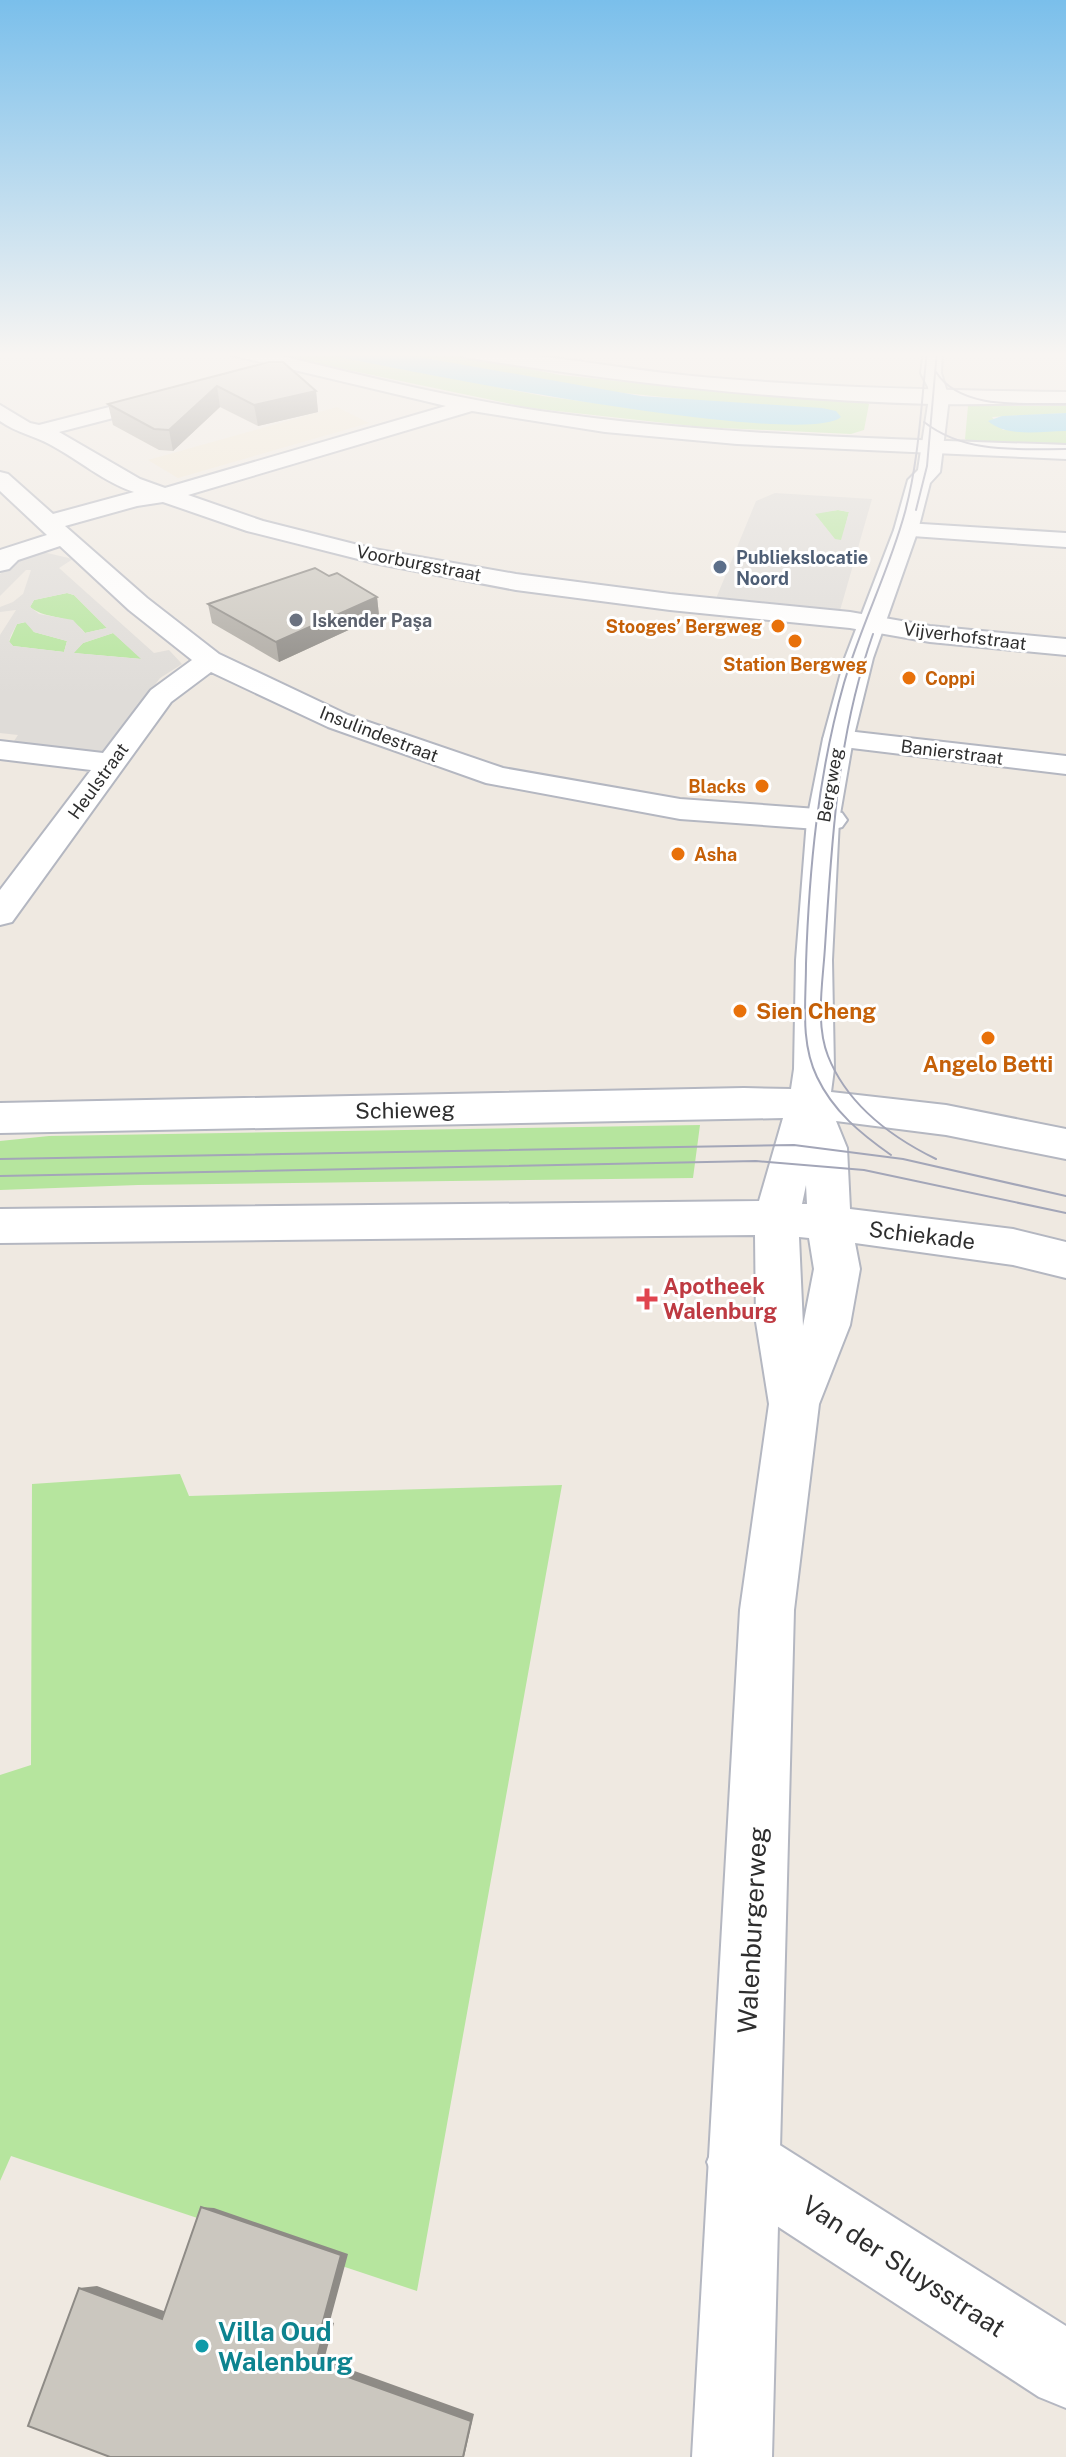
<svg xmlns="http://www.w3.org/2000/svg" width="1066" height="2457" viewBox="0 0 1066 2457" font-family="'Public Sans',sans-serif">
<rect width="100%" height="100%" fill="#efe9e1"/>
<!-- education -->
<polygon fill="#f0e6d1" points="337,407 369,423 178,478 148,460"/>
<!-- green -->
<g fill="#b6e59e">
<polygon points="257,351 313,351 543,396 698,417 810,424 731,404 595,390 385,351 441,351 560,375 703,390 863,401 869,404 864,430 851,434 701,427 530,408"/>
<polygon points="968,406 1066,406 1066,413 992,417 1003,430 1066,431 1066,445 969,442 965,439"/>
<polygon points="838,510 849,512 842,540 835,540 814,513"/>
<path d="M67,593L74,595L107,628L85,633C71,613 48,621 30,607L34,600Z"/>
<polygon points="26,622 34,632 67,641 64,652 13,646 9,642 17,624"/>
<polygon points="113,633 142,659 73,653 83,643"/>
<polygon points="700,1125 693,1178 138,1185 0,1190 0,1141 49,1136"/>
<polygon points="180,1474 189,1496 562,1485 417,2291 11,2156 0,2181 0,1775 31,1765 32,1484"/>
</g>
<!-- plaza -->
<g fill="#dfdcd8" fill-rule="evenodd">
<path d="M775,493L872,499L839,614L715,601L756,501ZM838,510L849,512L841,540L835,539L815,514Z"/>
<path d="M43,552L73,559L59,568L154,653L169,650L182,664L160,678L93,766L12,744L18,735L0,733V635L16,610L0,612V607L13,602L23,594L31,570H26L0,596V574L23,555ZM67,593L74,595L107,628L85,633L73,620L39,614L30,607L34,600ZM25,622L34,632L67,641L64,652L13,646L9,641L11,635L17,624ZM113,633L141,659L74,653L83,643Z"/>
</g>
<!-- water -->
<g fill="#75cff0">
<path d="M313,351H385L641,396L822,408L836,411L841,417C803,450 381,367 313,351Z"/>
<path d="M1066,413V431C1042,431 1007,438 988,421L1002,416Z"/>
</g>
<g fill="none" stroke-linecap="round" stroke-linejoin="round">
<defs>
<g id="street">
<path d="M229,351H262C354,374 447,397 540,411C714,436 891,439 1066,445V459L737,444L605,432L472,411L188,495L263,521L374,549L516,574L670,594L850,612L930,626L1066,639V655L930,642L850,628L670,610L516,590L374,563L247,531L163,502L137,506L65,526L147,598L219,654L348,715L503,768L680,799L831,810L842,813L847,820L842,827L831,830L680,819L486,783L328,727L211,672L171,702L12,922L0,925V890L91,770L0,759V741L103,753L151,690L192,660L129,610L60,546L18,560L9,569L0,571V550L47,535L0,491V472L8,474L53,514L134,492C104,482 79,460 51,445C33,435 17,433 0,421V405L30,423L39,425L168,392L175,394L178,398L175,402L59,432L140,479L165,488L446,406L231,355Z"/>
<path d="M455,351C538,351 620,370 702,377C825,388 943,390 1066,392V404C1021,403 976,405 932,404C775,400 619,382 464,357Z"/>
<polygon points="906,523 1066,533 1066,547 898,535 894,530 898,525"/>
<polygon points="838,730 1066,756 1066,774 827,745 823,739 827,733"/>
<polygon points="742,2127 767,2137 1066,2326 1066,2408 1039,2397 717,2187 707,2162 717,2137"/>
</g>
<path id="secondary" d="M924,351H942L941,373L949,398L940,472L930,483L918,530L873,658L853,739L839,820L832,960L834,1069L831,1092L946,1105L1066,1129V1159L946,1135L836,1121L847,1148L850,1209L1013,1229L1066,1242V1278L1013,1265L855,1243L860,1269L850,1325L819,1404L794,1610L772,2457H692L740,1610L769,1404L756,1322L755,1235L0,1243V1209L759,1201L783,1118L0,1133V1103L744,1088L791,1089L794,1069L796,960L807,820L823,739L845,658L894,530L908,480L918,470L929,398L928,387L921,373ZM806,1185L807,1204H802ZM799,1237L809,1238L814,1269L803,1326Z"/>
</defs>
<!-- street casing -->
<use href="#street" stroke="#b4b7c1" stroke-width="4"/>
<!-- secondary casing -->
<use href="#secondary" stroke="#b4b7c1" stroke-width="4"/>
<!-- street -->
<use href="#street" fill="#fff" fill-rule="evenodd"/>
<!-- secondary -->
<use href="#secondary" fill="#fff" fill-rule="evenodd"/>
<!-- tram -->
<g stroke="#a3a6b8" stroke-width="2">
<path d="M936,372C961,411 1025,403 1066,404"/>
<path d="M924,422C965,454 1017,449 1066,449"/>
<polyline points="916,510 927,466 937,351"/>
<path d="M873,634C837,736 832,839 825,947C823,981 815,1023 828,1056C847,1104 891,1137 936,1159"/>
<path d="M891,1155C861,1134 833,1111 817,1077C800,1042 806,1002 806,964C809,870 818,774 844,683C861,625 889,571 905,512C919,460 921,405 927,351"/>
<polyline points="0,1159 794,1145 903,1159 1066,1196"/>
<polyline points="0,1176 756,1161 864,1170 1066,1213"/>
</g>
</g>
<!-- wall -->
<g fill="#afaba4">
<polygon points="269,362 316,391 318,412 258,426 220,407 173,451 159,450 113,425 108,404"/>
<polygon points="329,576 377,597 379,616 279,662 212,623 208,604"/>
</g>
<!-- shaded-wall -->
<g fill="#8e8b86">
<polygon points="217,386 220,407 173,451 169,430"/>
<polygon points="316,391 318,412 258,426 254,405"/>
<polygon points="377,597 379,616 279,662 276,642"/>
<polygon points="201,2207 214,2208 348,2254 330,2321 334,2323 324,2360 474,2414 464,2457 315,2365 322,2325"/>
<polygon points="97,2286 177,2316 162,2319 79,2288"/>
</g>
<!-- building -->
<g fill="#cbc7bf" stroke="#8e8b86" stroke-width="2">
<polygon points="269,362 283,362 316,391 254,405 217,386 169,430 154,429 108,404"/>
<polygon points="315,568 329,576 337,573 377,597 276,642 208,604"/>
<polygon points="201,2207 341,2255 322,2325 325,2327 315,2365 471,2421 463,2457 110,2457 28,2426 79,2288 162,2319"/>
</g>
<!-- sky -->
<linearGradient id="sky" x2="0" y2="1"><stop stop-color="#7abfeb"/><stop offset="0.51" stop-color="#f8f5f2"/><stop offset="1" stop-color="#f8f5f2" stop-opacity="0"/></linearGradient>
<rect width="1066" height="695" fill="url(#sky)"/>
<!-- markers -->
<circle fill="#5c6f8a" stroke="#fff" stroke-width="3" cx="720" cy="567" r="8"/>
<circle fill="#6b7280" stroke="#fff" stroke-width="3" cx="296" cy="620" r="8"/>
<g fill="#e8710a" stroke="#fff" stroke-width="3">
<circle cx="778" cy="626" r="8"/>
<circle cx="795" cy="641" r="8"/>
<circle cx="909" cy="678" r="8"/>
<circle cx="762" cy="786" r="8"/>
<circle cx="678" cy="854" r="8"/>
<circle cx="740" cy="1011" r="8"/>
<circle cx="988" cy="1038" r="8"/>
</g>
<path fill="#e0444e" stroke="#fff" stroke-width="3" d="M643 1287h8v8h8v8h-8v8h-8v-8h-8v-8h8z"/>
<circle fill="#0f9aa8" stroke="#fff" stroke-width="3" cx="202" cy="2346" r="8"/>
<g text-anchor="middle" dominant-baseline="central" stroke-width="6" stroke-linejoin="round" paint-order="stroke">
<!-- far-service labels -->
<g font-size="18" font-weight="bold" fill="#4e5e75" stroke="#fff" text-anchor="start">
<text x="736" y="557">Publiekslocatie<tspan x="736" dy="21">Noord</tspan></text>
</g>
<!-- far-street labels -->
<g font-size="18" fill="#2e2e2e" stroke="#fff">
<text transform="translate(419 563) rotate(11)">Voorburgstraat</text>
<text transform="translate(965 636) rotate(7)">Vijverhofstraat</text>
<text transform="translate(379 734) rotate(21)">Insulindestraat</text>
<text transform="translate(952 752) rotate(7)">Banierstraat</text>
<text transform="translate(98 781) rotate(-54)">Heulstraat</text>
<text transform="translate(830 785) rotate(-80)">Bergweg</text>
</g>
<!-- far-worship labels -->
<g font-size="18" font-weight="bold" fill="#5b616d" stroke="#fff" text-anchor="start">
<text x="312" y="620">Iskender Paşa</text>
</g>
<!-- far-food labels -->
<g font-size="18" font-weight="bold" fill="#c56008" stroke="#fff" text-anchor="end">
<text x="762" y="626">Stooges’ Bergweg</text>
<text x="795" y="664" text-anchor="middle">Station Bergweg</text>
<text x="925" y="678" text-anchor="start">Coppi</text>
<text x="746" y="786">Blacks</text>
<text x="694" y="854" text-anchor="start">Asha</text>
</g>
<!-- food labels -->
<g font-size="22" font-weight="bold" fill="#c56008" stroke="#fff" text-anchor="start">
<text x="756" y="1011">Sien Cheng</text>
<text x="988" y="1064" text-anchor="middle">Angelo Betti</text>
</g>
<!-- street labels -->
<g font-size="22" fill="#2e2e2e" stroke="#fff">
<text transform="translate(405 1110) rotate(-1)">Schieweg</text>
<text transform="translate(922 1235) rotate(7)">Schiekade</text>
</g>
<!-- health labels -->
<g font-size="22" font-weight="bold" fill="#be3a42" stroke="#fff" text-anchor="start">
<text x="663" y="1286">Apotheek<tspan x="663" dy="25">Walenburg</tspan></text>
</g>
<!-- near-street labels -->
<g font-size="26" fill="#2e2e2e" stroke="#fff">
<text transform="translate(752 1930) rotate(-87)">Walenburgerweg</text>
<text transform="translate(904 2266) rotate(33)">Van der Sluysstraat</text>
</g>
<!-- near-culture labels -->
<g font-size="26" font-weight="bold" fill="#0d838f" stroke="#fff" text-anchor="start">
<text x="218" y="2331">Villa Oud<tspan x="218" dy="30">Walenburg</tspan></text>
</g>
</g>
</svg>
